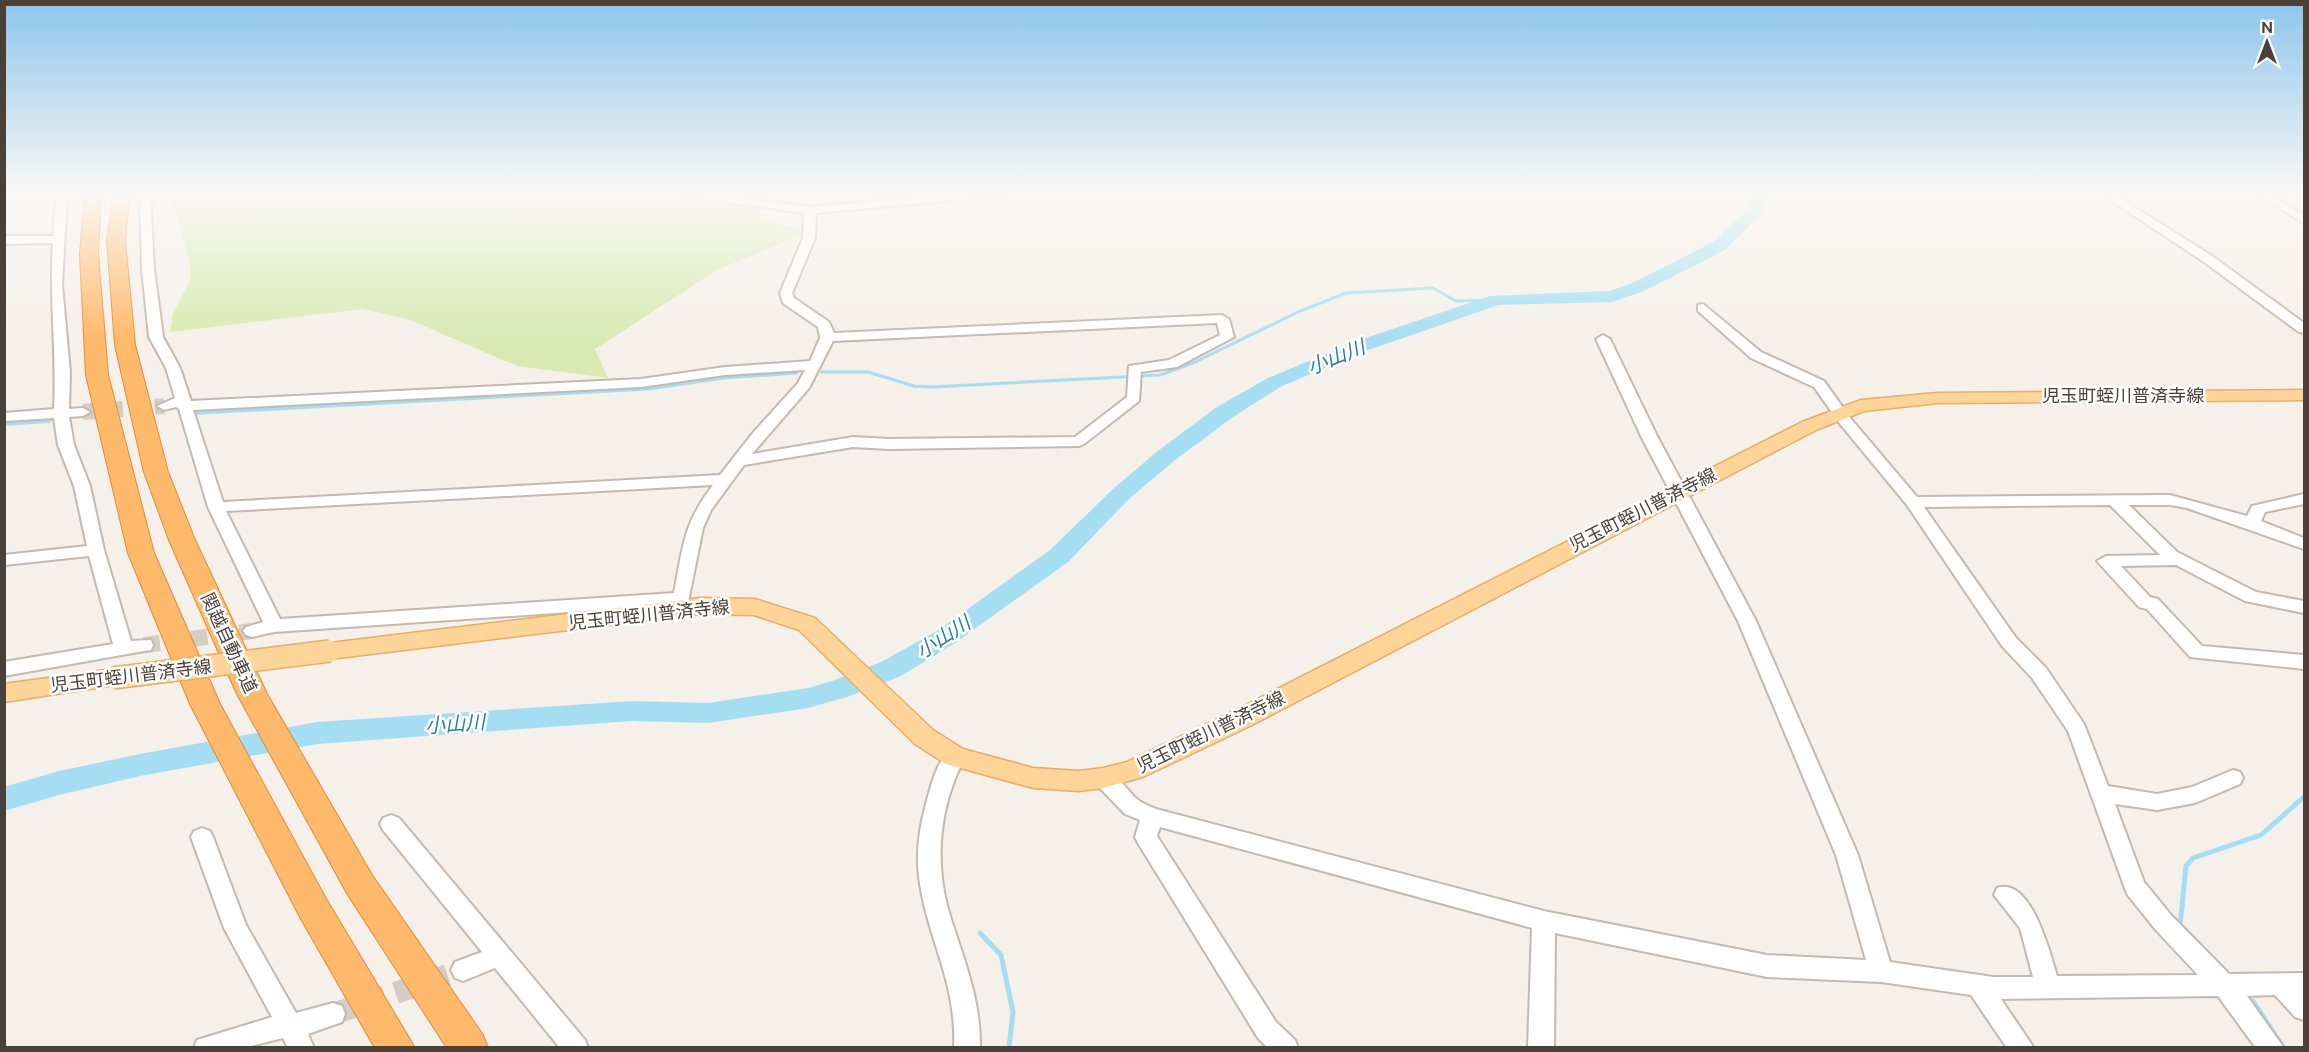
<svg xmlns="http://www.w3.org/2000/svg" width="2309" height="1052" viewBox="0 0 2309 1052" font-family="'DM Sans','Noto Sans JP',sans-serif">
<rect width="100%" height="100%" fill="#f5f0e9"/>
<!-- education -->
<polygon fill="#eee3d3" points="2263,193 2304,193 2304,218"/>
<!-- green -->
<polygon fill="#d8eab2" points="171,193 191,193 185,201 205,205 222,193 756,193 765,219 808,232 717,270 595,349 608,378 517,366 408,319 362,309 170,332 173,313 190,281 190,263"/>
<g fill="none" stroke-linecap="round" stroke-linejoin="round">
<!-- stream-far2 -->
<g stroke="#a5def2" stroke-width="3">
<polyline points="822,372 868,372 914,386 933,387 1160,375 1193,363 1298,312 1346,293 1433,288 1456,301 1497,300"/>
<polyline points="348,405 649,389 724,378 797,373"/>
</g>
<!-- stream-far1 -->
<g stroke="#a5def2" stroke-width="4">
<polyline points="194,413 376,403"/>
<polyline points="4,424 49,421"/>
</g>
<!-- stream -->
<g stroke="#a5def2" stroke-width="5">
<polyline points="2180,927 2186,866 2193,858 2261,835 2304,797"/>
<polyline points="980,933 1001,955 1013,1012 1009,1048"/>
<polyline points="2253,1001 2281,1044"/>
</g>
<!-- river -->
<polygon fill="#a5def2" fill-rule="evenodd" points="1758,193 1774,193 1759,216 1725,250 1644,291 1612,302 1499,305 1368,350 1282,386 1233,417 1175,460 1129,499 1068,562 955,643 901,676 850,696 808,708 708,723 632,721 317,744 140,776 59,795 4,811 4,787 59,771 140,754 317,722 632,701 708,703 808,688 832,681 881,662 937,631 1050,550 1113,489 1159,450 1217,407 1268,378 1354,342 1490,296 1610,291 1632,283 1713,242 1747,210"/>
<!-- minor-tunnel-far1 -->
<g stroke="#d3cdc5" stroke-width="16" stroke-dasharray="16 8" stroke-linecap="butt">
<polyline points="83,412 164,406"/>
<polyline points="144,645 252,631"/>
</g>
<!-- minor-tunnel -->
<polyline stroke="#d3cdc5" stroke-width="22" stroke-dasharray="22 11" stroke-linecap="butt" points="333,1014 463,970"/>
<defs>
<g id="minor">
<path d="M57,193H67L62,285L70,372L69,409L83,408L90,412L83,416L69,417L74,445L90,486L104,550L131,641L151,640L153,645L151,650L144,651L4,676V662L113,644L89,556L4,565V555L87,546L74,486L58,445L54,418L4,421V413L54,409C57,354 49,299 53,243L4,244V236H53Z"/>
<path d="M140,193H150L154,269L163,337L180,368L191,401L641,379L725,367L810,361L820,338L818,327L783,303L780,293L803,238L804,213L688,196L683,193H708L810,207L970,193H1007L1002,196L816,213L815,238L792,293L794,298L829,322L834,333L1222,315L1229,319L1234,337L1177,367L1141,372L1139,401L1084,444L1079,446L889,449L853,447L744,465L711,510L703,528L686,612H674L672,605L274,632L252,637L246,635L243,631L246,627L263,622L208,507L179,409L176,407L164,410L157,406L175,398L166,368L149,337L142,269ZM1217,323L1220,335L1169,360L1129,366L1127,397L1075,437L889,439L853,437L752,454L809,388L833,341ZM805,370L798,383L752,434L720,475L223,502L193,410L641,387L725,375ZM713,485C683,524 683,547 674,593L280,619L226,511Z"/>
<polygon points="2100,193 2112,193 2212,256 2304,323 2304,333 2299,332 2204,262"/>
<polygon points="2254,193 2266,193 2304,215 2304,223"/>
<path d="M1703,304L1761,352L1824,381L1851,419L1917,497L2170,495L2247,516L2252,506L2304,494V504L2265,512L2261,521L2304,538V549L2187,508L2170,505H2129L2177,552L2256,592L2304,601V613L2245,601L2176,565L2121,566L2150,597L2158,599L2202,646L2304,655V669L2190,657L2147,609L2139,607L2097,561L2106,556L2160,555L2110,505L1924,507L2016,638L2046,668L2084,724L2108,786L2157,794L2192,787L2233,770L2240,772L2243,778L2240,784L2195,803L2157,810L2115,804L2144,882L2171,915L2229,974L2304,973V1020L2295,1017L2275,995L2247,996L2284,1048H2256L2218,996L2001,999L2034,1048H2007L1971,995L1881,982L1767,977L1555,933L1554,1048H1528L1532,928L1160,827L1157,836L1276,1022L1295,1040L1298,1048H1268L1258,1038L1138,843L1135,837L1140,820L1125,814L1096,784L1093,778L1096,772C1115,766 1125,790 1138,800C1143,804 1150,806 1156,809L1544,911L1767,955L1866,960L1836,855L1738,621L1641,436L1596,339L1603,335L1610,339L1657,436L1756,621L1858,855L1890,962L1993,977H2033L2020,928L1994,895L1997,888C2031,876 2050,953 2057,976L2198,975L2155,929L2127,894L2068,731L2032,678L2002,646L1907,505L1841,425L1814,387L1751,358L1698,311V305Z"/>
<path d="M955,749L962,752L965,757C940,804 934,858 948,909C962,956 981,997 980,1048H954C957,981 927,939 919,877C915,846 922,816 931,786C935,773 941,754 955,749Z"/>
<polygon points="391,815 399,818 585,1040 588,1048 560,1048 495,968 463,981 455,978 451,970 455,962 482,952 383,830 380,824 383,818"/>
<polygon points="202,828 210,831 213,837 246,925 296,1013 333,1003 342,1006 345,1014 342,1022 308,1034 314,1048 288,1048 283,1038 243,1048 194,1048 197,1040 272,1017 224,928 191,837 194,831"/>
</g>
<g id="major">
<polygon points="2304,390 2304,400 1938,403 1864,411 1816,430 1252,725 1143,777 1103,788 1079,791 1033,788 946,764 915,744 799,630 754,615 700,614 330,659 322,657 318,651 322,645 330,643 700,598 755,599 815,618 933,730 963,749 1033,768 1079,771 1103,768 1127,762 1234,711 1802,422 1861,400 1938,393"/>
<polygon points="113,669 122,672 125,678 122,684 4,702 4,684"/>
</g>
<g id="highway">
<polygon points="85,193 101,193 98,254 108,375 154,553 220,704 325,897 415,1048 375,1048 301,919 190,704 128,553 86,375 80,254"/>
<polygon points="114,193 130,193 125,240 135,345 168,472 195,540 267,694 340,820 372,875 483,1035 488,1048 447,1048 348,895 237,694 169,540 144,472 115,345 107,240"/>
</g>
</defs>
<!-- minor casing -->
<use href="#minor" stroke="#c4b9ae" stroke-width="4"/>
<!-- major casing -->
<use href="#major" stroke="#e7ae65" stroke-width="3"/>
<!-- highway casing -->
<use href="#highway" stroke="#e28b37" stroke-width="2"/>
<!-- minor -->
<use href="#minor" fill="#fff" fill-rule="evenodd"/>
<!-- major -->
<use href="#major" fill="#ffd498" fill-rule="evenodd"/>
<!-- highway -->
<use href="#highway" fill="#ffb96a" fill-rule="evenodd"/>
<defs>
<polyline id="major-bridge" points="113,678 330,651"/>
</defs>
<!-- major-bridge casing -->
<use href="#major-bridge" stroke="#e7ae65" stroke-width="24" stroke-linecap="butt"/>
<!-- major-bridge -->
<use href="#major-bridge" stroke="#ffd498" stroke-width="21"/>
</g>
<!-- sky -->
<linearGradient id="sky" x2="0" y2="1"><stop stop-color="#8dc5ec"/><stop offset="0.57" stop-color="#faf8f5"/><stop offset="1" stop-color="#faf8f5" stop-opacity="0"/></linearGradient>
<rect width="2309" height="340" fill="url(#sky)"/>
<g text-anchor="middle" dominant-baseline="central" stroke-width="5" stroke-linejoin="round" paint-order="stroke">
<!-- street labels -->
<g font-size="18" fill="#494037" stroke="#fff">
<text x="2123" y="396">児玉町蛭川普済寺線</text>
<text transform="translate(1643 510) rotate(-27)">児玉町蛭川普済寺線</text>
<text transform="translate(649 615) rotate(-6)">児玉町蛭川普済寺線</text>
<text transform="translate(229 643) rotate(65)">関越自動車道</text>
<text transform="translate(131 676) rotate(-7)">児玉町蛭川普済寺線</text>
<text transform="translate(1211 732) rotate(-26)">児玉町蛭川普済寺線</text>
</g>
<!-- water labels -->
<g font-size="20" font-style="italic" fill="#297ea0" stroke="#fff">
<text transform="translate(1336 357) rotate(-22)">小山川</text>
<text transform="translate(943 637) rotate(-33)">小山川</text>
<text transform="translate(455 724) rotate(-4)">小山川</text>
</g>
</g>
<!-- border -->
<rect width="2309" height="1052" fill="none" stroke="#494037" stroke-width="12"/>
<!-- north arrow -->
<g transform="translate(2267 42)" stroke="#ffffff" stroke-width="4.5" paint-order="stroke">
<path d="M0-4.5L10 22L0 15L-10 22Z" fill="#494037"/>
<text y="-9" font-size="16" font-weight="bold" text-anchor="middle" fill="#494037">N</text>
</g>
</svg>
